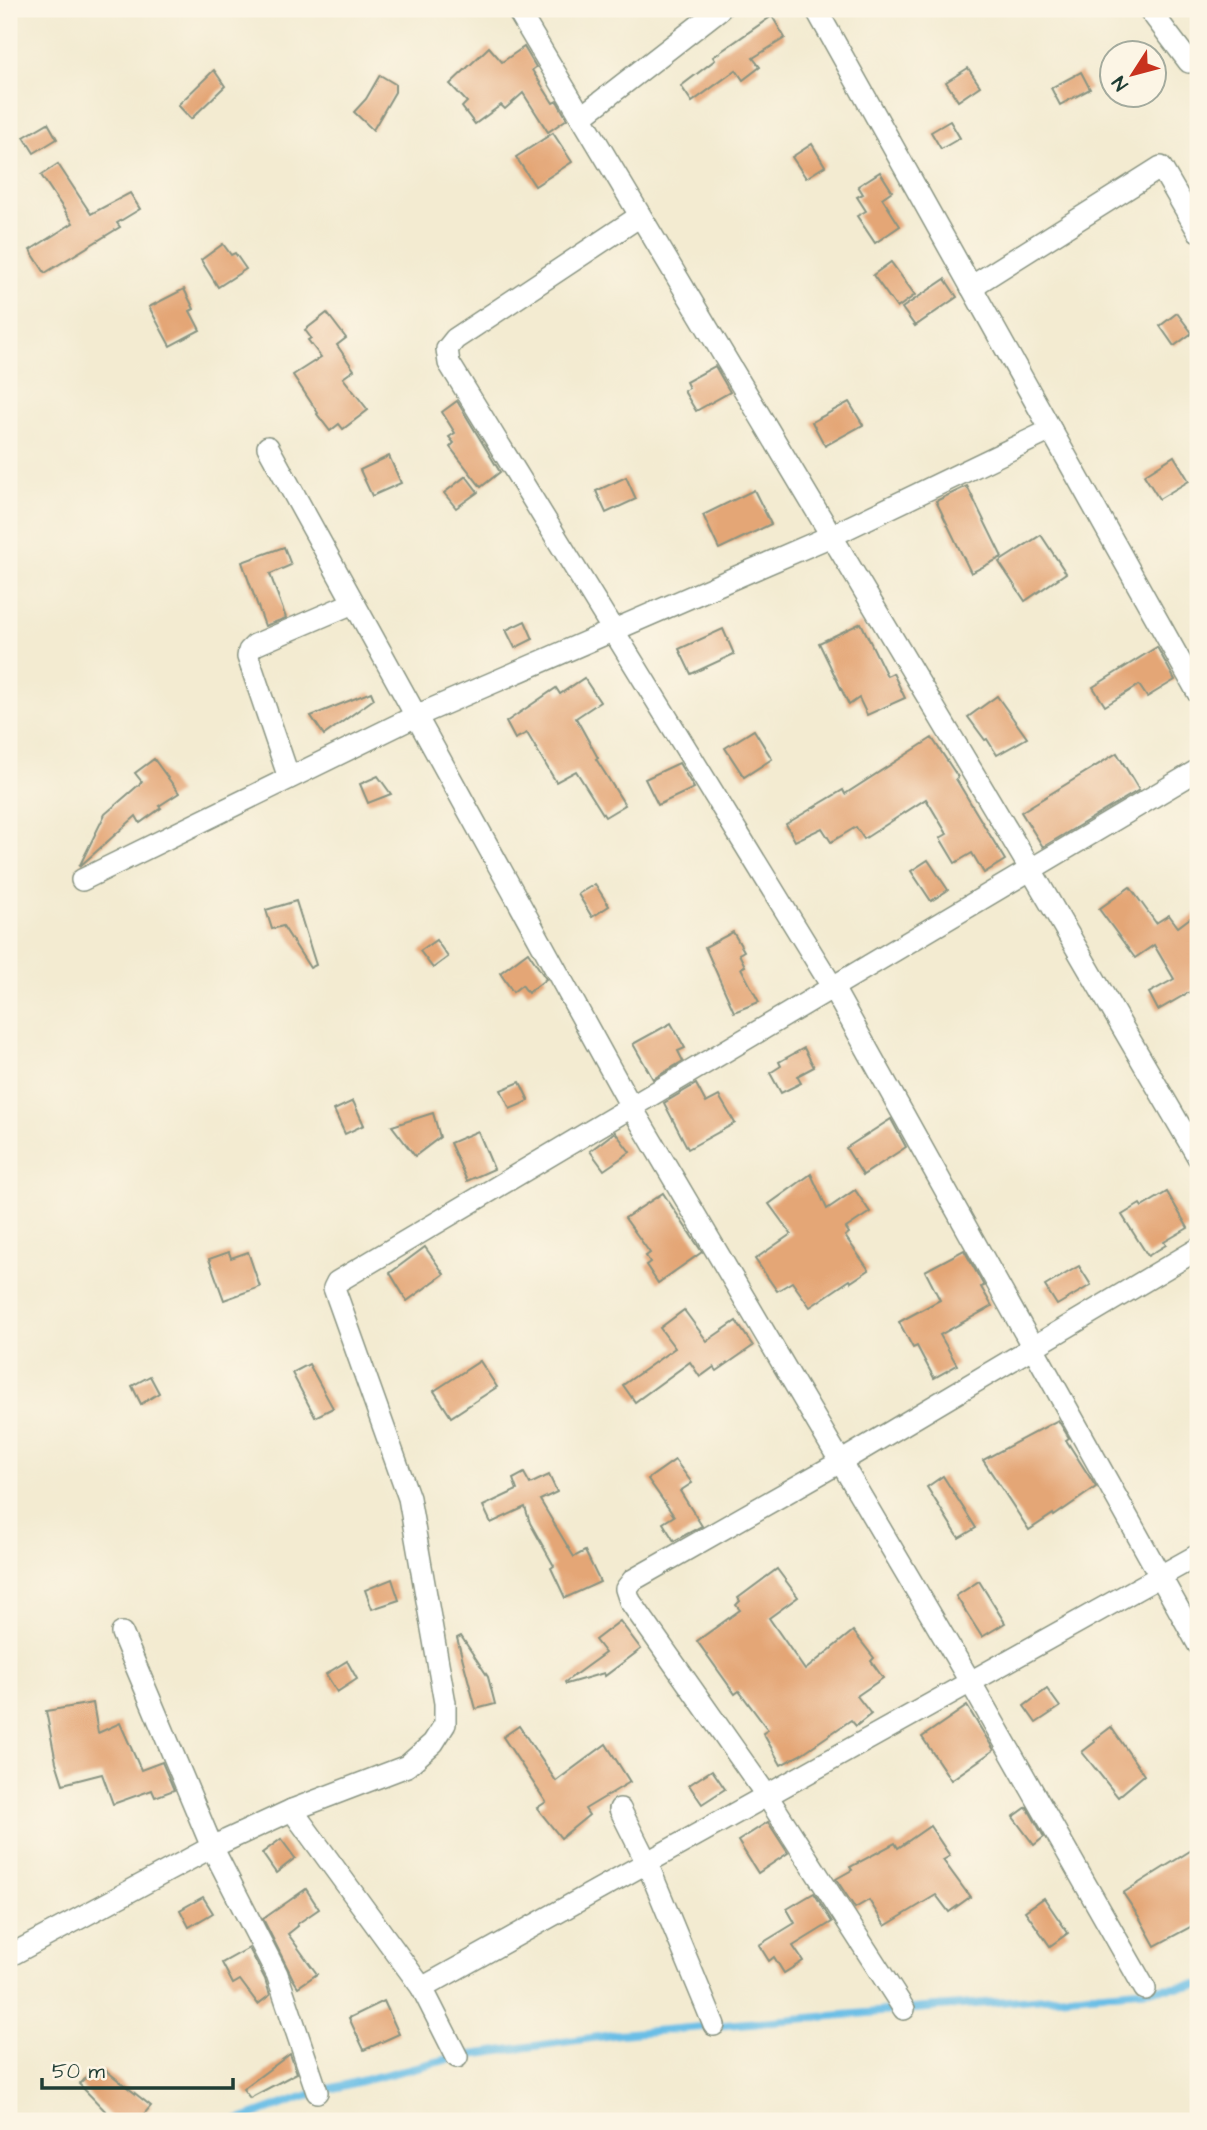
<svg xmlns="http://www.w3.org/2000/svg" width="1207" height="2130" viewBox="0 0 1207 2130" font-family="'Architects Daughter',sans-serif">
<rect width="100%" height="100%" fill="#fcf5e5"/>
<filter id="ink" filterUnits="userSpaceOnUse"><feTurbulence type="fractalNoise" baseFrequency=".0143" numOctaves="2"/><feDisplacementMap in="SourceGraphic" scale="14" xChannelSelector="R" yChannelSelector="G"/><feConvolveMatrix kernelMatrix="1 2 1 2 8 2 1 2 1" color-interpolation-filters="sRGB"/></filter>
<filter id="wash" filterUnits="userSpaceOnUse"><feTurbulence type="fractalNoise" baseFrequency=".00686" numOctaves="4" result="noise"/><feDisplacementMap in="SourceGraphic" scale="28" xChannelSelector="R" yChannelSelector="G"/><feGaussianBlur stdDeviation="1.57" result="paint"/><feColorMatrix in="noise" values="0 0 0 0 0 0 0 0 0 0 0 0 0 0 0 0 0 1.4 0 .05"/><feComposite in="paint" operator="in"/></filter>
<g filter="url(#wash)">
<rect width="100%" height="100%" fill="#f3ebd1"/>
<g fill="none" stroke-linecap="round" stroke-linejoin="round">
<!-- stream -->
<polyline stroke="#69bee6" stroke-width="8" points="237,2121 317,2092 457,2057 619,2034 1198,1985"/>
</g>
<g id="blocks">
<!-- building -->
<g fill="#e4a676">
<polygon points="772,16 785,38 753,58 760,67 743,80 736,70 692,102 681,86 715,60 713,57"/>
<polygon points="489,47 502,62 524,47 536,67 532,70 553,103 557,101 567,119 548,132 523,93 505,109 501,105 475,124 462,107 467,102 450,84"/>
<polygon points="968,68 980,86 958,101 946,82"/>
<polygon points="214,70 225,86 191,119 178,105"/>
<polygon points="1081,72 1090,89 1060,105 1051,88"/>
<polygon points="380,75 395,84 395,92 373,130 354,112 366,99"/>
<polygon points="950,121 960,138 941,149 931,132"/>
<polygon points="48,123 57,139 34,153 24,137"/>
<polygon points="553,133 572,162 535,186 516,157"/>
<polygon points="812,144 825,166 806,178 792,157"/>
<polygon points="58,164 91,214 130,193 140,209 117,223 120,227 45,273 30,250 73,223 41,175"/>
<polygon points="880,172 892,191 882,198 900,226 875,243 857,216 866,211 857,197 863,194 858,186"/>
<polygon points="223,244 231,255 235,253 246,269 218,287 201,260"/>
<polygon points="891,262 915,295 897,308 873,275"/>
<polygon points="945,279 957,297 915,326 902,308"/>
<polygon points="184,289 194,309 190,311 200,330 170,346 149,307"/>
<polygon points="327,313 346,338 337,345 354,370 343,378 368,410 343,429 339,424 330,431 317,414 318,413 293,375 321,357 308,340 311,338 305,330"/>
<polygon points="1177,313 1192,333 1174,346 1160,326"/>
<polygon points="715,366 730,392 696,411 684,391 689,388 686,382"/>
<polygon points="457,401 500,472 481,487 450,447 454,443 449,437 455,433 442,412"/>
<polygon points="849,402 863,425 825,446 812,422"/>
<polygon points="389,456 401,483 372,496 360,470"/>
<polygon points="1174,456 1189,481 1159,499 1144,475"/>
<polygon points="466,476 478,492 456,508 444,493"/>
<polygon points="626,477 636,499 606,513 596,491"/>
<polygon points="967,486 1002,557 971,573 936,501"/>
<polygon points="754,490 771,524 719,549 703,515"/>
<polygon points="1041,535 1066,573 1025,601 999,562"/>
<polygon points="284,547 291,565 270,574 286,618 265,626 242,562"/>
<polygon points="525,621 533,639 515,648 506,630"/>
<polygon points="861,623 887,676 893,673 905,698 867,715 859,698 849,705 819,643"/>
<polygon points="723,629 734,654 691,674 679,649"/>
<polygon points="1157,647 1175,680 1147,697 1139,685 1105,706 1093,687"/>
<polygon points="584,678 600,702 576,718 598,758 596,759 625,805 605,817 576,771 556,782 527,733 515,739 506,722 556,688 560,694"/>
<polygon points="371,692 374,699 324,735 311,716"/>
<polygon points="997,696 1027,738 997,755 987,739 985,740 968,717"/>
<polygon points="754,730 772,759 744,777 725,748"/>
<polygon points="932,738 958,777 956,779 1005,860 984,873 972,853 955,863 940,838 947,834 926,799 864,839 856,827 831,842 822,828 795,841 786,824 843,790 845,794"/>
<polygon points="1117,753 1139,790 1043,847 1021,812"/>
<polygon points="154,759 179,793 159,806 161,808 140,823 136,816 79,867 105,814 142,782 135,773"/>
<polygon points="679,763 694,788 658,805 645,779"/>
<polygon points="378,776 391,794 368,803 360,784"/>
<polygon points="928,860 948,890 931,901 911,871"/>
<polygon points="595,884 609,906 592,917 578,894"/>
<polygon points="1130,887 1156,923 1169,915 1178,927 1198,912 1198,987 1158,1010 1149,993 1174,979 1154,945 1135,958 1099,909"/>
<polygon points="296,901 316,965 310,968 283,926 272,929 266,910"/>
<polygon points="733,932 744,951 739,954 745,966 741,968 759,1002 734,1012 705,947"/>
<polygon points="436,940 448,957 433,968 420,951"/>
<polygon points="528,952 546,979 528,993 522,985 513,992 500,973"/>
<polygon points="671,1023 685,1048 678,1051 683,1061 653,1079 633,1044"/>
<polygon points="804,1048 814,1067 797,1076 801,1083 781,1093 770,1073 781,1066 779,1062"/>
<polygon points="520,1082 529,1101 510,1109 501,1090"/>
<polygon points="696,1084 706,1103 719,1096 735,1123 688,1149 664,1103"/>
<polygon points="353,1101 364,1125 345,1134 334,1110"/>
<polygon points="433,1113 440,1137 415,1156 392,1126"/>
<polygon points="891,1119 906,1147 863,1175 846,1148"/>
<polygon points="478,1131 494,1169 467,1181 450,1143"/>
<polygon points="615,1132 630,1152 604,1170 590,1151"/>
<polygon points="811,1174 827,1209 855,1190 870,1212 846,1228 849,1233 845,1236 869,1270 851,1282 850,1280 810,1307 792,1282 777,1291 755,1259 791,1234 769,1204"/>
<polygon points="1167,1192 1188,1228 1164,1242 1166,1245 1148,1256 1122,1215 1140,1204 1142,1207"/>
<polygon points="663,1193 702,1252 658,1283 646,1265 650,1262 646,1256 650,1253 625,1218"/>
<polygon points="425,1247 444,1274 407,1301 390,1273"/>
<polygon points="964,1250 984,1286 981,1287 992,1306 940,1335 957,1365 934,1378 917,1346 913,1348 899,1322 940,1300 925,1271"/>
<polygon points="229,1252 231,1258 248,1252 260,1287 224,1300 209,1259"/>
<polygon points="1079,1266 1091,1285 1057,1305 1045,1286"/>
<polygon points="684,1310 707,1341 736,1321 753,1346 717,1371 714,1367 700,1377 690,1362 635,1402 623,1385 675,1348 660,1328"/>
<polygon points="480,1361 497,1387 451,1417 434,1391"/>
<polygon points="309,1364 333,1408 315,1417 292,1373"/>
<polygon points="150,1376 159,1393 141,1404 132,1386"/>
<polygon points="1058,1420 1069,1438 1066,1440 1096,1487 1054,1516 1053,1514 1029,1530 983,1460"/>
<polygon points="675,1460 692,1483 680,1491 702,1526 674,1541 663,1523 674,1516 648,1479"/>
<polygon points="524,1473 530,1484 549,1475 557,1492 540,1500 574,1557 585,1551 600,1582 565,1598 551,1568 554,1566 530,1523 525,1507 491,1523 483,1506 517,1490 513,1479"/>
<polygon points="943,1476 976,1528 959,1538 927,1487"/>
<polygon points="777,1569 798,1597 769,1618 805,1670 853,1631 874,1658 871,1661 883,1678 857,1696 871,1714 856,1726 851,1720 800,1755 781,1765 763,1733 768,1730 739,1691 735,1694 697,1641 740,1610 736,1605 740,1601 738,1598"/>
<polygon points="392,1579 399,1600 372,1609 365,1590"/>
<polygon points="979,1581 1005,1623 982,1637 956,1596"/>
<polygon points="620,1621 641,1649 605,1676 604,1673 566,1684 565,1682 605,1653 595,1640"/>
<polygon points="461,1636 488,1677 495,1704 476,1709 457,1638"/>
<polygon points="347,1661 357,1679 337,1692 326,1674"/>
<polygon points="1047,1689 1060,1707 1036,1723 1024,1706"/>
<polygon points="93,1703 98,1733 120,1723 141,1770 162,1762 174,1790 155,1797 152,1790 113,1804 102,1774 63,1784 56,1762 46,1711"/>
<polygon points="967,1706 994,1750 951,1780 922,1737"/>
<polygon points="519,1726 556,1781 606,1744 630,1782 585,1809 589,1815 561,1838 537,1808 546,1802 503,1737"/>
<polygon points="1111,1727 1144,1775 1118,1797 1082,1752 1095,1742 1094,1740"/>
<polygon points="712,1770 725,1789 702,1804 689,1785"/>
<polygon points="1027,1807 1044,1837 1034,1845 1013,1817"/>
<polygon points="768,1822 788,1853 758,1873 738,1841"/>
<polygon points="930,1826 950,1856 943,1860 970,1897 949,1912 936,1895 885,1926 869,1900 855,1908 836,1879 852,1870 850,1867 895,1843 898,1848"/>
<polygon points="281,1839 295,1858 276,1873 262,1853"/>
<polygon points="1198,1846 1198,1923 1155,1946 1139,1917 1123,1893"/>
<polygon points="306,1889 319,1909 297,1924 298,1926 288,1934 317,1974 298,1987 293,1979 263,1919"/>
<polygon points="814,1893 832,1922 793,1946 803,1961 784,1973 774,1957 769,1961 759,1945 795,1923 787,1909"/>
<polygon points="203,1897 213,1913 189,1927 180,1910"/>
<polygon points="1044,1898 1068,1933 1050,1946 1025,1911"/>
<polygon points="249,1948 265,1979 270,1995 258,2004 240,1980 233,1984 222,1963"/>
<polygon points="384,2001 399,2034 364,2050 349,2018"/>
<polygon points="290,2054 297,2073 250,2098 243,2089"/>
<polygon points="104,2069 151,2106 138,2121 115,2121 79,2084 93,2070 98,2077"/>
</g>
</g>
</g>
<g filter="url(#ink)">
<use href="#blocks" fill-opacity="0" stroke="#899482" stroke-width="2"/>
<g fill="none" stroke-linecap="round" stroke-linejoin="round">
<defs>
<g id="minor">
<polyline points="517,9 1031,870 1198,1157"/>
<polyline points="816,9 1198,693"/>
<polyline points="1149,9 1189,62 1198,58"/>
<polyline points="581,117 720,9"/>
<polyline points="640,216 455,339 447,349 449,363 833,988 1198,1644"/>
<polyline points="971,287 1161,167 1198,231"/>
<polyline points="268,447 632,1108 971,1683 1145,1989"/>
<polyline points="289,778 248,657 249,651 255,645 353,603"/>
<polyline points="82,880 416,716 831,536 1051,430"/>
<polyline points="122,1633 212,1847 277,1974 317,2092"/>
<polyline points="620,1809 647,1863 714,2025"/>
<polyline points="292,1810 422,1988"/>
<polyline points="9,1956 212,1847 292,1810 407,1766 433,1743 445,1724 445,1703 409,1498 334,1288 337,1282 1198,770"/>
<polyline points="904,2009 767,1796 630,1601 626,1589 633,1580 842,1461 1198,1249"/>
<polyline points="457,2057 422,1988 1198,1555"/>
</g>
</defs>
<!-- minor casing -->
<use href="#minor" stroke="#899482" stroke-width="24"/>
<!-- minor -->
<use href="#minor" stroke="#fff" stroke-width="21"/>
</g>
</g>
<!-- margin -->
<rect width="1207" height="2130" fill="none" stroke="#fcf5e5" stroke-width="35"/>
<!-- north arrow -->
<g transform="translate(1133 74) rotate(234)"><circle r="33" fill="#fcf5e5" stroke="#a4ab9e" stroke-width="2"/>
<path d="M0-5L12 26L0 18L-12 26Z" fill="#c8321e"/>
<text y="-10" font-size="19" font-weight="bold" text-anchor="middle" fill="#1f3d34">N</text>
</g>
<!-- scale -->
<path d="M42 2078v10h191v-10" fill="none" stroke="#1f3d34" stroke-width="3.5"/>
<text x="52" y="2078" font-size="21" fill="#1f3d34" stroke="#fcf5e5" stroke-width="5" paint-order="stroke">50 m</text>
</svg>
